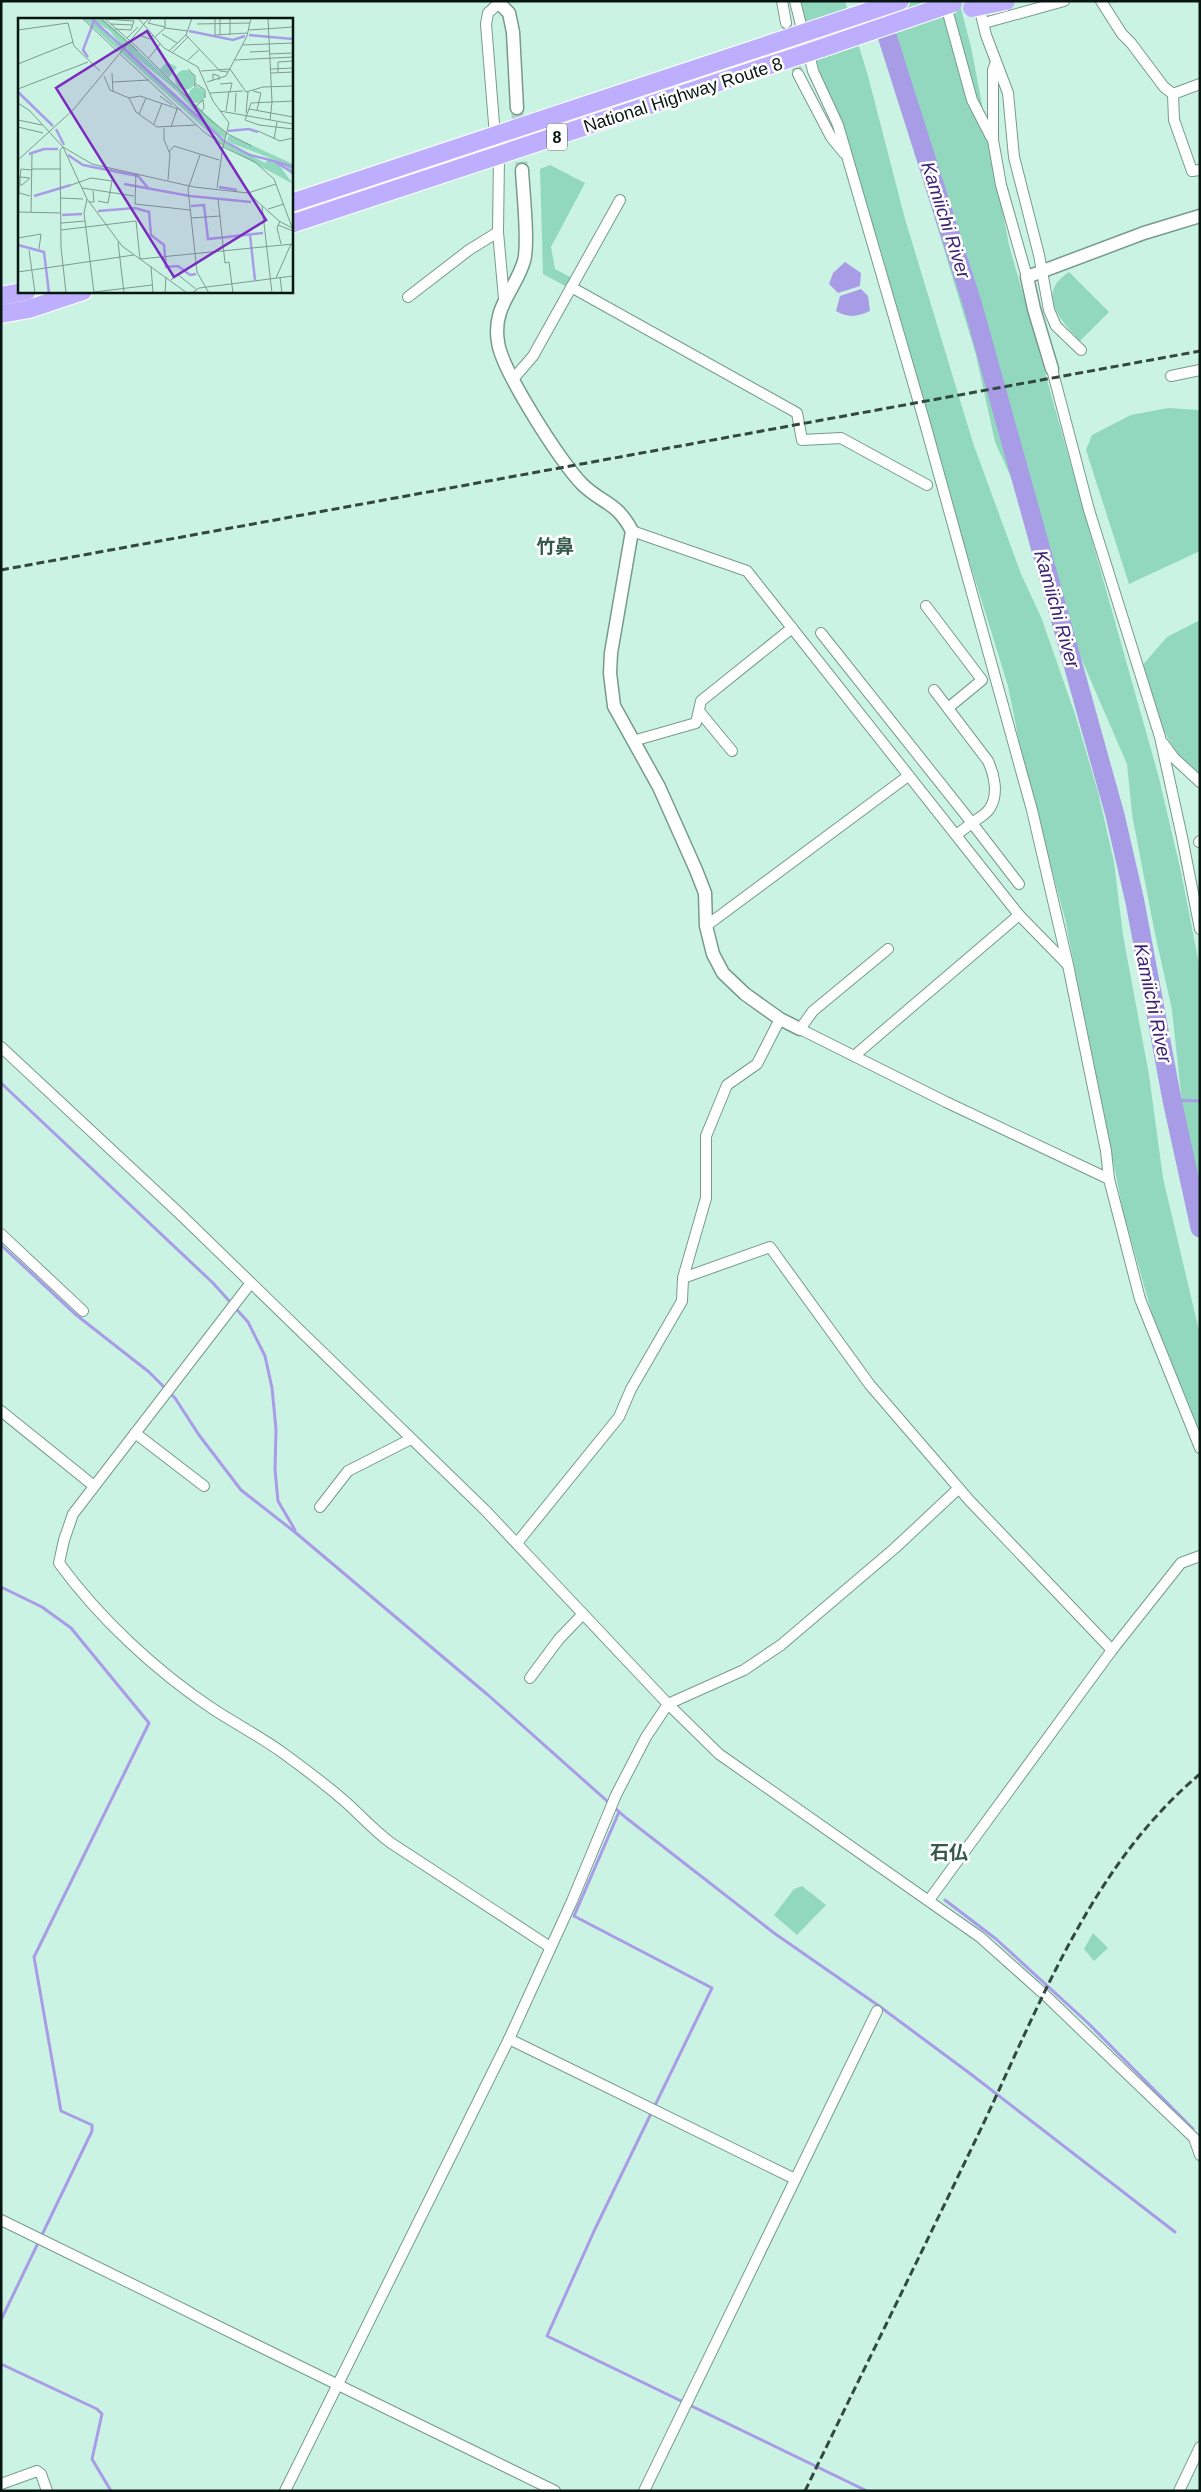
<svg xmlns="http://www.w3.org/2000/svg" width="1201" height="2492" viewBox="0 0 1201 2492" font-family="Arial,'Noto Sans JP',sans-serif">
<rect width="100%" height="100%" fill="#cbf3e4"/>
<!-- green -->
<g fill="#91d8bf">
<polygon points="798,1 845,1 868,76 905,219 973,443 1021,574 1041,617 1075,714 1098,792 1114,862 1123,935 1149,1075 1163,1178 1200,1335 1200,1438 1154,1321 1123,1211 1065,919 1024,766 1008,686 940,466 881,251 824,86"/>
<polygon points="876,1 959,1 971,47 1009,245 1159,778 1181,872 1200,969 1200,1219 1184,1122 1172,1010 1154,929 1132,814 1127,764 1078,651 1049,561 995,442 976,355 920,170 906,68"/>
<polygon points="550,165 585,183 551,247 555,269 572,278 567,287 543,274 540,169"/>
<path d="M1069,272L1109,312L1080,341C1061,320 1035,294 1069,272Z"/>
<polygon points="1168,408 1200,410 1200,551 1129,584 1086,450 1092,435 1131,415"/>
<path d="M1200,620V775C1163,747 1155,709 1141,667L1167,637Z"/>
<polygon points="802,1886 826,1905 797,1935 774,1915 794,1889"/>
<polygon points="1093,1933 1108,1948 1094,1961 1084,1949"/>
</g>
<!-- water -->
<g fill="#a99ce7">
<polygon points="845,262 861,273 860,286 838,293 829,284 833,273"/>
<path d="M861,289L868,296L870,311C857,317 848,318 836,311L840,296Z"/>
</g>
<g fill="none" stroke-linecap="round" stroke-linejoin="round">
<!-- stream -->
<g stroke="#a99ce7" stroke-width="3">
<polyline points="1,1083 213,1283 248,1322 265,1356 272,1388 276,1429 275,1470 278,1501 295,1530"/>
<polyline points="1172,1100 1200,1101"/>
<polyline points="1,1245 75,1314 149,1372 175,1398 199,1435 241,1490 296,1533 488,1695 625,1817 774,1933 879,2006 972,2075 1175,2232"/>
<polyline points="1,1587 42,1607 71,1628 149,1723 34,1957 61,2111 92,2125 92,2131 1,2320"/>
<polyline points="619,1812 574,1916 712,1988 595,2229 547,2336 867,2491"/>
<polyline points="945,1900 996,1939 1088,2023 1193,2129"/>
<polyline points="1,2364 97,2409 102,2414 92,2459 111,2491"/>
</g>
<!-- river -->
<polyline stroke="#a99ce7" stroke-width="19" points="876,1 973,306 1115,815 1135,902 1172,1100 1200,1228"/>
<!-- minor-tunnel -->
<polyline stroke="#aed2c4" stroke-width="10" stroke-dasharray="10 5" stroke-linecap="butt" points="786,23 798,74"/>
<!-- tertiary-tunnel -->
<polyline stroke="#aed2c4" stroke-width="12" stroke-dasharray="12 6" stroke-linecap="butt" points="517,108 522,170"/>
<defs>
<g id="minor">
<polyline points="782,1 786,23"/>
<polyline points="795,1 803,33"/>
<polyline points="1101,1 1122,34 1131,43 1164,87 1173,94 1200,84"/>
<polyline points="945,2 972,100 991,137"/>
<polyline points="978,2 986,35 1008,93 1014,157 1039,255 1049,310 1056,326 1081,350"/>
<polyline points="984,23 1064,1"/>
<polyline points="809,54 813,71 838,125 924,420 1032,810 1068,965 1106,1151 1109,1179 1140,1299 1200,1448"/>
<polyline points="996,62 993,70 993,140 1001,185 1027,277"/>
<polyline points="798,74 831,137 844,153"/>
<polyline points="1173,94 1174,120 1192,171 1200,170"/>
<polyline points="495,136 486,24 488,13 499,3 497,1"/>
<polyline points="499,156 498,232 504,299"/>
<polyline points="571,287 797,413 802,440 841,438 927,485"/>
<polyline points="408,297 469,250 498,232"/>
<polyline points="1052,369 1089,510 1160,737 1182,837 1200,929"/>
<polyline points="1171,376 1200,370"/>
<polyline points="514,378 533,356 620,200"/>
<polyline points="632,531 747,571 1019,915 1067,964"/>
<polyline points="926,606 982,680 948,708"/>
<polyline points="821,633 972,823 956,835"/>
<path d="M934,690L988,761C994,774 999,794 990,808C987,814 977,819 972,823L1019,884"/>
<polyline points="699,711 732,751"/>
<polyline points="633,741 696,723 701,701 792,628"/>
<polyline points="1163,743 1174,758 1200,782"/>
<polyline points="1199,842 1200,841"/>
<polyline points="706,926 908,776"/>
<polyline points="888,949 813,1011 800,1029 946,1102 1109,1179"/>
<polyline points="1,1047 178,1212 485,1510 668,1704 719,1754 980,1937 1045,1995 1194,2138 1200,2155"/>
<polyline points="854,1056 1019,915"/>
<polyline points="1,1234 83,1311"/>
<polyline points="683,1278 770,1247 870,1385 969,1500 1112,1650"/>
<path d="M250,1284L73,1514L64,1540L59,1563C99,1618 156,1671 213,1709C236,1724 261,1737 283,1753C305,1769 329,1787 349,1805C363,1818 375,1831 391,1843L550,1947"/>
<polyline points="1,1411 94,1486"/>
<polyline points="135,1433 204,1486"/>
<polyline points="320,1507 348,1471 411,1439"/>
<polyline points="517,1543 619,1417 631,1389 682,1301 683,1278 706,1198 706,1136 727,1085 757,1064 780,1019"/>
<polyline points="530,1678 559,1639 583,1614"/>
<polyline points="929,1900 1112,1650 1181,1563 1200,1556"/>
<polyline points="509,2039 795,2179"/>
<polyline points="1,2220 555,2491"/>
<polyline points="1,2484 37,2471 41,2474 47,2491"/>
<polyline points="285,2491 509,2039 572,1901 616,1795 646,1737 668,1704 744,1670 781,1645 895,1548 959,1488"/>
<polyline points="644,2491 877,2011"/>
<polyline points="1179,2491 1200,2447"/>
</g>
<g id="tertiary">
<polyline points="499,3 509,13 513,32 517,108"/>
<path d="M522,170C523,191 529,243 524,261C515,291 492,307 498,342C501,369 562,465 583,485C603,504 617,502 632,531L611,653L610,673L614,706L659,787L696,870L705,893L706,926L713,954L723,973L745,994L780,1019L800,1029"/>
<polyline points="1052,369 1034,309 1027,277 1144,233 1200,216"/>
</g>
<g id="trunk">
<polyline points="291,203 900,1"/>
<polyline points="291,224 822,48"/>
<polyline points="1,296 27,291"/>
<polyline points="1,314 29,309 83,291"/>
</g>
</defs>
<!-- minor casing -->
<use href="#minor" stroke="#769b8d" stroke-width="12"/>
<!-- tertiary casing -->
<use href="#tertiary" stroke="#769b8d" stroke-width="15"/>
<!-- trunk casing -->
<use href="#trunk" stroke="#fff" stroke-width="20"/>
<!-- minor -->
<use href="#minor" stroke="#fff" stroke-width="10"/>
<!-- tertiary -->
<use href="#tertiary" stroke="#fff" stroke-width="12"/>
<!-- trunk -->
<use href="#trunk" stroke="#beaffe" stroke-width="18"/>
<!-- rail -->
<g stroke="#344842" stroke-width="3" stroke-dasharray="8 4" stroke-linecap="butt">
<polyline points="1,570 1200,351"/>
<path d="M805,2491C862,2373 920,2256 977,2137C1038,2010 1089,1867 1200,1774"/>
</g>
<defs>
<g id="trunk-bridge">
<polyline points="972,8 1006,1"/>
<polyline points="822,48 953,3"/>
</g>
</defs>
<!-- trunk-bridge casing -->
<use href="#trunk-bridge" stroke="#fff" stroke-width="20" stroke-linecap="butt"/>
<!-- trunk-bridge -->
<use href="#trunk-bridge" stroke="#beaffe" stroke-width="18"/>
</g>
<g text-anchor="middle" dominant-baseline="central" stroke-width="5" stroke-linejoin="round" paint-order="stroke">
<!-- shield labels -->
<rect fill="#fff" stroke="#525c59" stroke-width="1" x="547" y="123.5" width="20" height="27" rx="4"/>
<g font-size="16" font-weight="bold" fill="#081612">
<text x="557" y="137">8</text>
</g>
<!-- street labels -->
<g font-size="18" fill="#081612" stroke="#fff">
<text transform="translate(683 95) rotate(-18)">National Highway Route 8</text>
</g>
<!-- water labels -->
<g font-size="19" font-style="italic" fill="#3c2378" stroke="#fff">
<text transform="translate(946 220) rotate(72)">Kamiichi River</text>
<text transform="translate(1057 609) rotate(74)">Kamiichi River</text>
<text transform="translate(1153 1003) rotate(78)">Kamiichi River</text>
</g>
<!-- neighbourhood labels -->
<g font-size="19" font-weight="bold" fill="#35584c" stroke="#fff">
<text x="555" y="546">竹鼻</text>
<text x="949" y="1852">石仏</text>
</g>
</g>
<!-- overview -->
<g transform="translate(18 18)">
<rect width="275" height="275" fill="#cbf3e4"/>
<path d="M65,0H70L90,14L92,20L159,78L195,117L247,145L251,141L259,144L275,166L207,129ZM73,0H84L114,27L209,116L207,121L190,109L160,74L103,27L92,13ZM149,44L159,49L151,60L142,51ZM157 62a10 10 0 1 1 20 0a10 10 0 1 1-20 0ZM171 77a8 8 0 1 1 16 0a8 8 0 1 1-16 0ZM211,117L275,146V158L265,145L213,125L209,122Z" fill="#91d8bf"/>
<path fill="none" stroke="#a99ce7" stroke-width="2.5" d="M73,0L206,123L232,137L256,143L275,155M171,13L215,22L227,18M231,17L275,21M70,39L65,32L76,3M0,74L35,108M38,111L46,127M210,113L231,111L240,114M11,136L26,131H40M50,137L65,147L120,158L131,171M256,143L275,149M106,166L172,178L233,184M201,169L219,172M16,178L53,167M173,188L186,187L190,221L245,215M80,193L117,190L131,194L133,217L146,227L148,249L160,248L172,257L178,256M44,197L64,196M232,217L237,262M0,227L26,234L31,275"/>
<path fill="none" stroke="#7d9b90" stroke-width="1" d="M64,0L100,34M82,0L120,33M86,0L119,29L190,100L210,116L234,128M120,0L146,30L180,49L195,83L211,105L205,129L237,144L256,161L275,212M134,0L130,5L147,9M197,0V17L229,15M202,0V17M212,0V17M250,0L254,84L252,102M87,1L116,3L113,12M50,5L56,28L82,53M93,6L114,7M179,6L232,5M147,10L170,13M97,11L113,12M0,12L50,5M231,12L275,9M144,16L159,25M121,17L132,21L135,17M168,17L202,53L210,54M137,19L147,10V0M109,20L120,9M225,27L275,25M151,33L168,17L174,0M232,34L252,33M154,35L170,19M102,36L186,114L205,127M252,36L275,35M130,41L142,26M170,42L182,31M217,42L275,39M0,46L55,24M170,51L177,58V65M253,51L275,50M183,53L212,51L228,74L245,69L275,68M260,54V44L275,43M94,55L95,74M253,55L275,54M86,58L92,72L111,80L118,94L139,109L178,107M195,63V56L201,58V62M95,64L131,62M189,64L208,58L229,18L233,0M202,66L214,65L212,74M179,68H176L177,65L187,72V80M0,71L70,44M235,73L243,75L239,92M192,75L225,73M142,78L154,87M111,80L122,78L163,92M275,83L233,85L227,102L241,107L275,111M0,85L12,93L45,129L69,181L104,228L169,275M178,88L185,82L186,90L183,94M231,91L275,99M202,93L275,106M208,93L211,73M217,94L218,75M228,95L230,74M121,96L128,80M0,102L24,107M136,106L144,85M0,109L25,115M153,109L159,91M146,110V122L152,136L150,162M240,113L262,123L275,120M256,121L259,104M151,134L156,128L201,142M182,137L170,171L179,254L191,275M0,142L55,92L131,0M14,151H43M118,155L117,186L172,192M0,159H2L12,160L4,167H2V159L3,151L14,152M1,167V175L12,178M53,167L73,160L94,163L90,185L80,183M64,170L116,178M199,170L205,128M230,175L258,166M43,180L65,181M69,181L66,195L76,275M200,181L207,245L211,244L215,275M71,184H76L75,173M244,188L254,275M250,191L266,186M0,194L43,195M13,194L14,136M173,200L202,198M262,203L259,210L263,226M43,205L67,203M260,207L275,213M43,212L118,203L122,241L275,226M0,220L23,216L21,231M100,224L106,275M11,232L17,275M133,248L135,275M0,254L116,237M262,259L264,275M258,260L273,226M153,262L159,256L178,271M76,274L134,267M48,275L43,229L42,132L45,129L74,146L176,169L230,175L261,203L274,210M147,275L148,259M174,275L181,270L275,258"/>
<path fill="#7b2cbf" fill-opacity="0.15" stroke="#7b2cbf" stroke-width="2.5" d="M129,13L248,202L156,259L38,70Z"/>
<rect width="275" height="275" fill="none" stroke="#081612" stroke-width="2.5"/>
</g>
<!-- border -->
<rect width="1201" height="2492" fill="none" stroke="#081612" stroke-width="5"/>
</svg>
